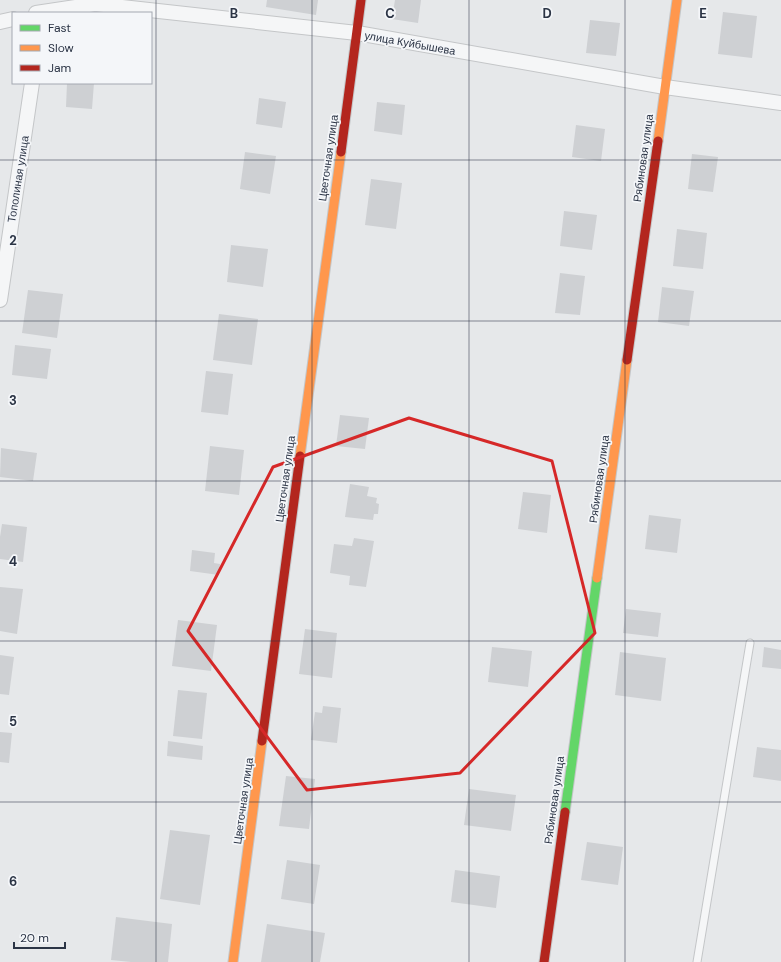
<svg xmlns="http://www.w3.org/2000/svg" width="781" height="962" viewBox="0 0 781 962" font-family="'DM Sans',sans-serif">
<rect width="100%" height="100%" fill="#e6e8ea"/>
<!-- building -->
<g fill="#ced0d3">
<polygon points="267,0 318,0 316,15 266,7"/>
<polygon points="395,0 421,0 418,23 392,19"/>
<polygon points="723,12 757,16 752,58 718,54"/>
<polygon points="590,20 620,23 616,56 586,53"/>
<polygon points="67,83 94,83 92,109 66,107"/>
<polygon points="259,98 286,102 282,128 256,124"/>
<polygon points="377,102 405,105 402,135 374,131"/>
<polygon points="576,125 605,129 601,161 572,157"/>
<polygon points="245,152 276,156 270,194 240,189"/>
<polygon points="692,154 718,157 713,192 688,189"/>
<polygon points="371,179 402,183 396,229 365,225"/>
<polygon points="564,211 597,215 592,250 560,246"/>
<polygon points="677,229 707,233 703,269 673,266"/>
<polygon points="231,245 268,249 263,287 227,282"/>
<polygon points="560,273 585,276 580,315 555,313"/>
<polygon points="662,287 694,291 689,326 658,322"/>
<polygon points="28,290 63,294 57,338 22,333"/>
<polygon points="219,314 258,319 252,365 213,360"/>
<polygon points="15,345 51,349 47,379 12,375"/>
<polygon points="206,371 233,374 228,415 201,412"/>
<polygon points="340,415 369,418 365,449 336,446"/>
<polygon points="210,446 244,450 239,495 205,491"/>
<polygon points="1,448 37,453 33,481 0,477"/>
<polygon points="350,484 369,487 367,496 377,498 376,503 379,504 378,514 374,514 373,520 345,517"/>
<polygon points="523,492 551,495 547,533 518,529"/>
<polygon points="649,515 681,519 677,553 645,549"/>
<polygon points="2,524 27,527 23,562 0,559 0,537"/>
<polygon points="354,538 374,541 366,587 349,585 350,576 330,573 334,544 352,546"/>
<polygon points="192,550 215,553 214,563 220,564 219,575 190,571"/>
<polygon points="0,587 23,589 17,634 0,631"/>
<polygon points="626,609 661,613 658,637 623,633"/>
<polygon points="178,620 217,625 211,671 172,666"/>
<polygon points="305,629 337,633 332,678 299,674"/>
<polygon points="492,647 532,651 528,687 488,682"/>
<polygon points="764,647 781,650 781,669 762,667"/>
<polygon points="620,652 666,658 661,701 615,695"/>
<polygon points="0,655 14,657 9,695 0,694"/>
<polygon points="178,690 207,693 202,739 173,736"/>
<polygon points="323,706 341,708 337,743 311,740 315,712 322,713"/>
<polygon points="0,732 12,733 9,763 0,762"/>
<polygon points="168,741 203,746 202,760 167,756"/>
<polygon points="757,747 781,750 781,781 753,777"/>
<polygon points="286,776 315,779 309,829 279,826"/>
<polygon points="469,789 516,795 511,831 464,825"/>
<polygon points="170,830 210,835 200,905 160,899"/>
<polygon points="587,842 623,847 618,885 581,880"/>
<polygon points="287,860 320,865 314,904 281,899"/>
<polygon points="455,870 500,876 496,908 451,902"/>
<polygon points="116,917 172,924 168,962 131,962 111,960"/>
<polygon points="267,924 325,933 320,962 261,962"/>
</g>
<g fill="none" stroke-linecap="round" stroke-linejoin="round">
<defs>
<polyline id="lane" points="697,962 750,643"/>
<g id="street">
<polyline points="36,13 95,4 357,33 665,87 781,103"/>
<polyline points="0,22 13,19"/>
<polyline points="0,300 32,83"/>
</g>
<polyline id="fast" points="565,812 597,578"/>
<g id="slow">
<polyline points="658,141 677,0"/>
<polyline points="300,456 341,152"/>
<polyline points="597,578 627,360"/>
<polyline points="233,962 262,741"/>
</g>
<g id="jam">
<polyline points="341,152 361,0"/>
<polyline points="627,360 658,141"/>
<polyline points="262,741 300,456"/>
<polyline points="544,962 565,812"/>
</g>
</defs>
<!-- lane casing -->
<use href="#lane" stroke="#c4c6c8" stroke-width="9"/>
<!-- street casing -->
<use href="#street" stroke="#c4c6c8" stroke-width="16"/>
<!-- fast casing -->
<use href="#fast" stroke="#c4c6c8" stroke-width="11"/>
<!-- slow casing -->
<use href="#slow" stroke="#c4c6c8" stroke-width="11"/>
<!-- jam casing -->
<use href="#jam" stroke="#c4c6c8" stroke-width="11"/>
<!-- lane -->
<use href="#lane" stroke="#f5f6f7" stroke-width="7"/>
<!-- street -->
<use href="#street" stroke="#f5f6f7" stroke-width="14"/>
<!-- fast -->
<use href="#fast" stroke="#63d668" stroke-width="9"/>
<!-- slow -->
<use href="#slow" stroke="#ff974d" stroke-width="9"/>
<!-- jam -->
<use href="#jam" stroke="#b3261e" stroke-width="9"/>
</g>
<!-- marked area -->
<path fill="none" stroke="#d62828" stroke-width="3" stroke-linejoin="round" d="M409,418L552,461L595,633L460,773L307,790L188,631L273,467Z"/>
<!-- grid -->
<path fill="none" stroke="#2b3445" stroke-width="1" stroke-opacity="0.55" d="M156,0V962M312,0V962M469,0V962M625,0V962M0,160H781M0,321H781M0,481H781M0,641H781M0,802H781"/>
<g text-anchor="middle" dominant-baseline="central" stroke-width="3.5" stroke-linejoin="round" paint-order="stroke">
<!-- street labels -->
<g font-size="11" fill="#2b3445" stroke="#f4f6f9">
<text transform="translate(410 43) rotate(10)">улица Куйбышева</text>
<text transform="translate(328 158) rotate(-82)">Цветочная улица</text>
<text transform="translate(643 158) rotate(-82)">Рябиновая улица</text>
<text transform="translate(18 179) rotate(-81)">Тополиная улица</text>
<text transform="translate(285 479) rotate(-82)">Цветочная улица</text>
<text transform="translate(599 479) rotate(-82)">Рябиновая улица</text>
<text transform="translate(554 800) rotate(-82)">Рябиновая улица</text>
<text transform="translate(243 801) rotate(-82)">Цветочная улица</text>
</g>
</g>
<g font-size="13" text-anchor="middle" font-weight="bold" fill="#2b3445" stroke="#f4f6f9" stroke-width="3.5" stroke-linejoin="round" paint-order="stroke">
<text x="234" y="18">B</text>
<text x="390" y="18">C</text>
<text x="547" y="18">D</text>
<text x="703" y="18">E</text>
<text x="13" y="245">2</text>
<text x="13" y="405">3</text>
<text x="13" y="566">4</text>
<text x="13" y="726">5</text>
<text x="13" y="886">6</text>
</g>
<!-- legend -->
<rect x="12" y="12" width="140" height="72" fill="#f4f6f9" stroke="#a4a8b1"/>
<rect x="20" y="25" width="20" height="6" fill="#63d668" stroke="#a4a8b1"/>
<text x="48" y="32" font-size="12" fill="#2b3445">Fast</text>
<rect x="20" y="45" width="20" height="6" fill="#ff974d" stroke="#a4a8b1"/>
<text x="48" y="52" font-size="12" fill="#2b3445">Slow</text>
<rect x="20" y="65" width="20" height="6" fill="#b3261e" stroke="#a4a8b1"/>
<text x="48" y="72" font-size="12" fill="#2b3445">Jam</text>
<!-- scale -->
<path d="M14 942v6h51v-6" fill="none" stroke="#2b3445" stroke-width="2"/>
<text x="20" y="942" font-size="12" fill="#2b3445" stroke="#f4f6f9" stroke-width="3" paint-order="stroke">20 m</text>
</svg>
